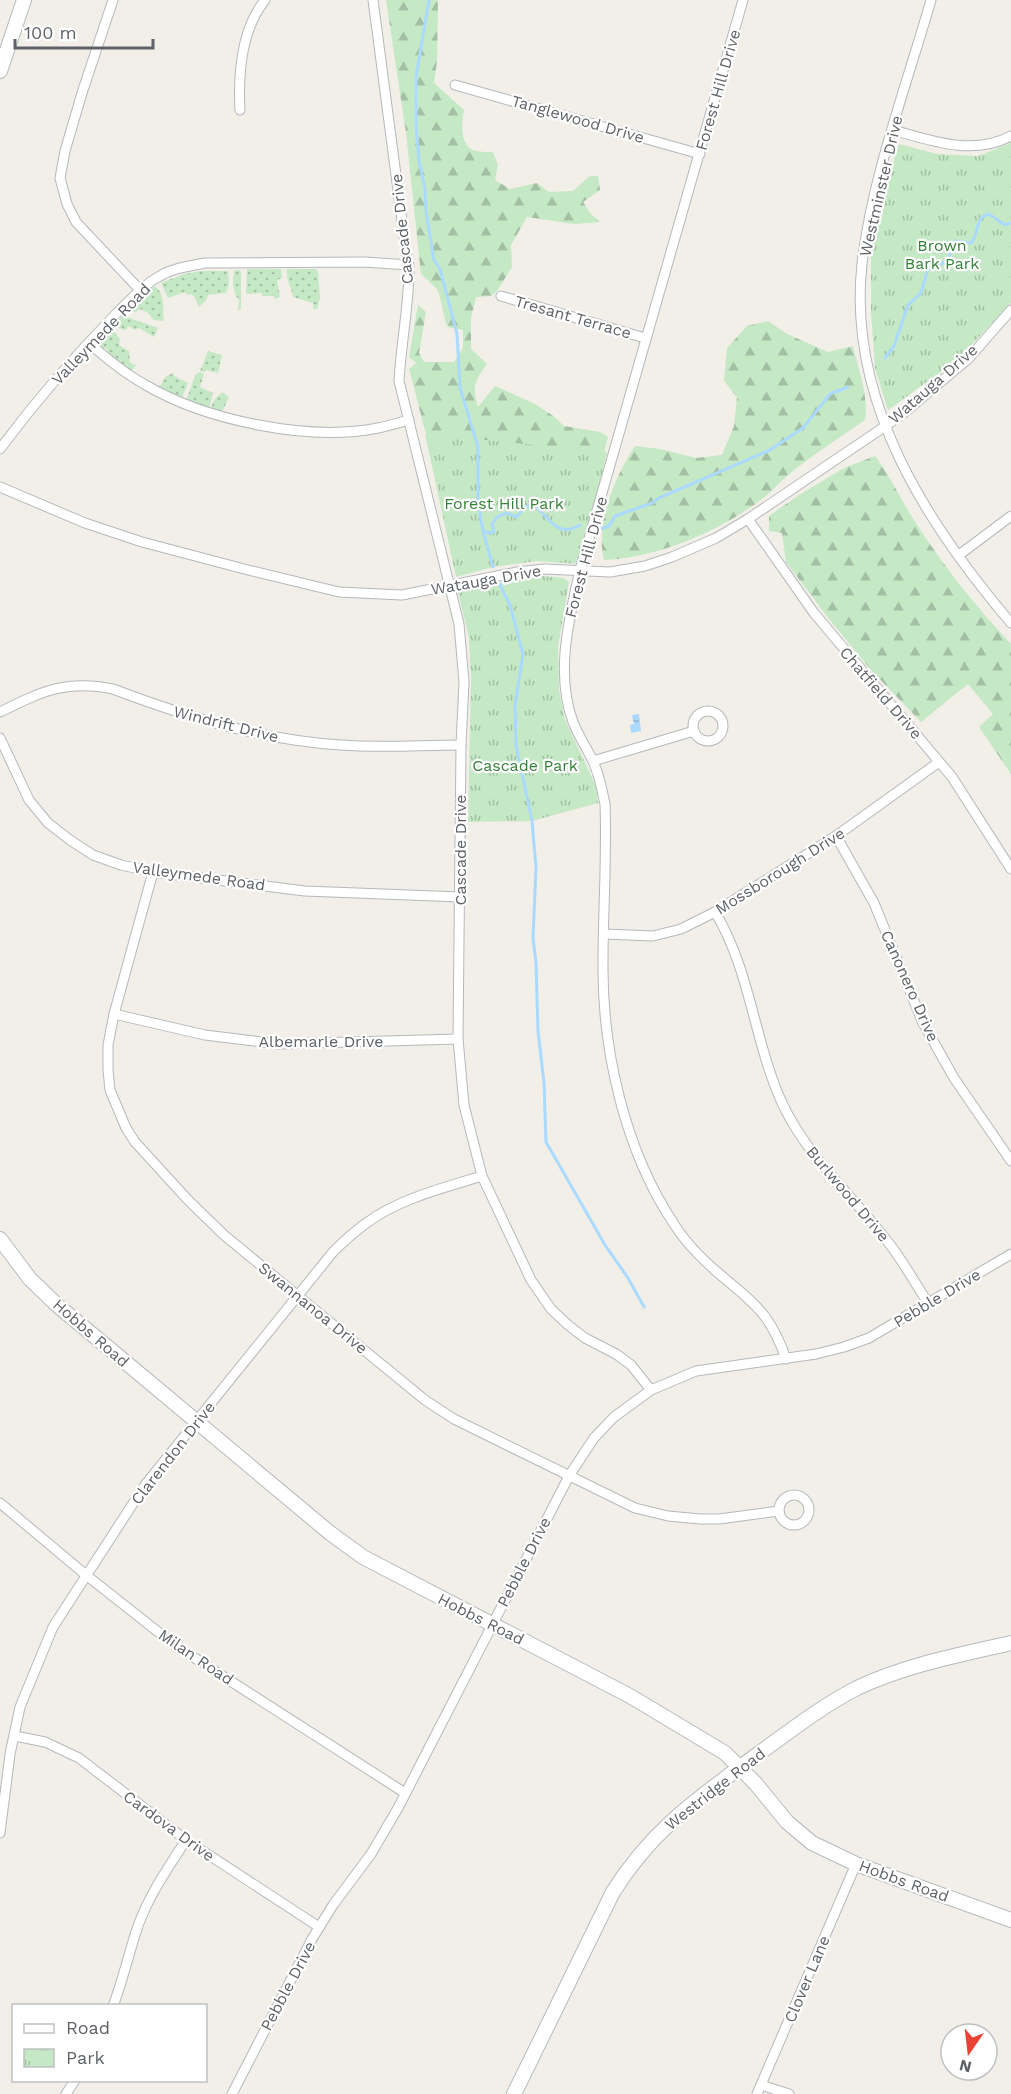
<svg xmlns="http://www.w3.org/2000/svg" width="1011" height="2094" viewBox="0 0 1011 2094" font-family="'Work Sans',sans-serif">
<defs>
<pattern id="grass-dots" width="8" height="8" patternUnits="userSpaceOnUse" patternTransform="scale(1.5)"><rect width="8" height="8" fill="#c5e8c5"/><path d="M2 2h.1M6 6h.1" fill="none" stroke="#a3c0a4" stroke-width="1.8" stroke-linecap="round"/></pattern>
<pattern id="forest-firs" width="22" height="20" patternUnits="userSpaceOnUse" patternTransform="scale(1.5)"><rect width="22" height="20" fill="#c5e8c5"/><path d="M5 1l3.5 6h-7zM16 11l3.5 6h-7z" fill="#a3c0a4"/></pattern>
<pattern id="park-tufts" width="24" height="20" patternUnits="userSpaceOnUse" patternTransform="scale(1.5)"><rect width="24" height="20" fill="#c5e8c5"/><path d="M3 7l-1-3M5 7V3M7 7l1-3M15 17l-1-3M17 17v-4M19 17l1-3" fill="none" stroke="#a3c0a4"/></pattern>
<pattern id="water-ripples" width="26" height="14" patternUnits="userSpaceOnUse" patternTransform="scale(1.5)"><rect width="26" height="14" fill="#aadaff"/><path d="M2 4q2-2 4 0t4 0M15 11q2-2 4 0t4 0" fill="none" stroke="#8eb4d2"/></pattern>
</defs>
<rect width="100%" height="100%" fill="#f1efe8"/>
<!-- grass -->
<g fill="url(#grass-dots)">
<polygon points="247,269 281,269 282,278 277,280 280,297 275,299 274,296 262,296 262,293 246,294"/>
<path d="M287,269H316L318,272L320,298L317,309H313V303L293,297C291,286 286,280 287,269Z"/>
<path d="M235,270H240L241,273V309L238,310L239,300C233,294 231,278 235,270Z"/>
<polygon points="201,271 228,271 229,284 226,293 208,295 206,300 199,307 194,296 191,294 188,295 185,292 168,298 161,283 184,274"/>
<path d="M155,286C166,296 162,308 164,321L154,320L147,312L140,309L136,312H129L126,315L127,317L158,328L154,337L139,328L135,330L128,326L126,330C122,330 118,328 115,324C128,310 140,298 155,286Z"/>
<polygon points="110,329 114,331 120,339 119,345 129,351 130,363 136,365 131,372 106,353 108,350 104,348 103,350 100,347 101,340"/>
<polygon points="208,351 222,355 218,373 206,370 205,372 200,371"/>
<polygon points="199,372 204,374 200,387 213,393 209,409 186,401 195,376"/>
<polygon points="173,373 174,376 188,383 182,398 155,387 161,385 165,377"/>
<polygon points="222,392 229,397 222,412 210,410 214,400"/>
</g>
<!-- forest -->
<g fill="url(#forest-firs)">
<path d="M386,0H438L437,61L434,83L464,110C462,122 459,143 473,150C478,152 487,152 493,152L498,165L495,180L510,189L537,183L549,192L573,191L590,176H598L600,190L583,202L591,214L600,222L574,224L527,217L511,245L512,267L497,291L491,296L476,297L471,318V349L487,364C474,382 472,387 478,407L495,386L535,404L552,415L564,426L600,432L608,437L587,519L437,476L409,369L416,363L409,357L418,305L426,312L419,353L424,362H454L463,347V330L447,327L438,290L421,274L406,133Z"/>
<path d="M768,321L787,334L828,352L853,346C858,369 869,396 865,420C839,438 812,455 787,476C780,482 774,489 767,495C725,529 659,558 604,560C595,524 615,476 635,446L660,449L696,458L722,455L734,426L737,397L724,381L727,348L747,326Z"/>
<path d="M875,456C892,479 903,504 919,528C946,569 977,608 1011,644V774L979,727L993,714L968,684L921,722L871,670L829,619L786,562L782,533L769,531V516L799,495L844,468Z"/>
</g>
<!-- park -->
<g fill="url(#park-tufts)">
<polygon points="1011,143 1011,303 957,360 888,410 875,368 871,312 871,254 881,202 899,144 937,154 978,156"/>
<polygon points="425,434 607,452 580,564 536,561 493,567 456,577"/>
<polygon points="543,576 564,578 569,582 558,647 559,690 565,720 596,786 598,803 532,821 468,822 471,680 469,638 458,592 490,584"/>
</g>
<!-- water -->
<polygon fill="url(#water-ripples)" points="639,714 641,731 631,733 630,725 634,724 632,715"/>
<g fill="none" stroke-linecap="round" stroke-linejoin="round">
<!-- stream -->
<g stroke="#aadaff" stroke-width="3">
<polyline points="429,0 416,77 416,125 419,161 425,189 426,212 434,260 440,269 457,334 460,388 478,447 478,503 483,531 493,567"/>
<path d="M885,358L894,346L908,305L921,293L928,269L947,261L955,241L971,243C980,233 974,217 989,214L1005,225L1011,223"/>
<polyline points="600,529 609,526 615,516 652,503 659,498 770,450 803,428 830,394 848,387"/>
<path d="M483,531L489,533L494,532L492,524L497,517L506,513L517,517L524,507L535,505C550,520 558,538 580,525"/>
<polyline points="499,583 510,605 523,654 515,705 516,745 532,821 536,868 533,938 536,963 538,1031 544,1083 546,1142 605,1245 628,1278 644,1307"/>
</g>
<defs>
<g id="street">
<polyline points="113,0 82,93 65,151 60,178 67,204 76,222 140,290"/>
<path d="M373,0L409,274C408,310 401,345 399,381L459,624L464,682L461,745L458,1039L464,1105L482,1176L531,1280L551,1309L568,1325L585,1338L616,1354L631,1365L651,1390"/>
<path d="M743,0L580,570C569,619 555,673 573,722C578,735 586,747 592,759C599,773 602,789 605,804C607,857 603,910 603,963C602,1050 625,1151 674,1224C685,1242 700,1257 716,1271C733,1286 753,1300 766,1318C775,1331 781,1344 786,1359"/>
<path d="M931,0C907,84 872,177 862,264C847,401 926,523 1011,623"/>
<polyline points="455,85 700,154"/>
<path d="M240,110C238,73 241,30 265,0"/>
<path d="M893,130C932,141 973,156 1011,136"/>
<polyline points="501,296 645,338"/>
<path d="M89,343C106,358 124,373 144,384C204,420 308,442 378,428C388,426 398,423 409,420"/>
<path d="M0,449C35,402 74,357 115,315C129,301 143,285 160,276C173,268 190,266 205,263L364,262L409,265"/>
<polyline points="0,487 85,523 142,542 248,570 339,592 402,595 517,572 545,569 610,572 645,566 672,557 716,538 748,519 884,427 905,412 969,358 1011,310"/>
<polyline points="748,519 814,613 952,777 1011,869"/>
<polyline points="959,555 1011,516"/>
<circle cx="708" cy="726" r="15"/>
<path d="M0,712C41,692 66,679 113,689C187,717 261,740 341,745C381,748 421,745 461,745"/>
<polyline points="0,738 29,800 48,823 70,840 93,855 121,865 153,872 305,891 460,897"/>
<polyline points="593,761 694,731"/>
<polyline points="836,836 874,903 923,1023 954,1078 1011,1161"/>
<polyline points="153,872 114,1014 108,1045 108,1070 110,1090 126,1128 135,1142 188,1200 224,1235 298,1296 425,1400 454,1419 635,1508 668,1516 700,1519 719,1519 779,1511"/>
<path d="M715,912C751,971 754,1043 783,1105C809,1159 853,1196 888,1242C903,1261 915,1283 928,1303"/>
<polyline points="604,934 653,936 681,929 715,912 836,836 939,762"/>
<polyline points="114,1014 205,1035 278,1044 458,1039"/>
<circle cx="794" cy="1510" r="15"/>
<polyline points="0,1503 86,1575 176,1646 405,1793"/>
<polyline points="15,1736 45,1742 79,1758 186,1840 319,1927"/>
<path d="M0,1833L10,1754L20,1707L53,1627L145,1485L333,1252C343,1242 354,1232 365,1224C398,1199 443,1188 482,1176"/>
<path d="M113,2006C123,1980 129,1952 138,1926C149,1895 168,1868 186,1840"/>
<polyline points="761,2085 789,2094"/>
<polyline points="66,2094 75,2080"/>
<polyline points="232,2094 312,1939 333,1905 371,1854 398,1808 569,1476 594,1438 614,1417 651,1390 696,1371 816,1354 844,1347 869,1338 1011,1254"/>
<polyline points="757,2094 856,1864"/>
</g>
<g id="secondary">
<polyline points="0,71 24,0"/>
<polyline points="0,1239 30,1279 57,1305 330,1533 363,1557 630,1696 725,1753 756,1784 787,1822 812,1843 856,1864 1011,1920"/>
<path d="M514,2094L613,1892C653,1828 699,1798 758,1754C790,1731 822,1706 857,1688C906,1665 959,1655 1011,1643"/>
</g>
</defs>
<!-- street casing -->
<use href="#street" stroke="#b5b8bc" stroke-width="11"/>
<!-- secondary casing -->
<use href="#secondary" stroke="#b6babf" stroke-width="16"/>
<!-- street -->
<use href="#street" stroke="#fff" stroke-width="9"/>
<!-- secondary -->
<use href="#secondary" stroke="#fff" stroke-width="14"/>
</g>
<g text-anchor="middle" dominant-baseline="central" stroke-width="4.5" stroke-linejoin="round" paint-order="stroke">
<!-- street labels -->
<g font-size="16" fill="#5f6368" stroke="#fff">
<text transform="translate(718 90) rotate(-74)">Forest Hill Drive</text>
<text transform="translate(578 119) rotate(16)">Tanglewood Drive</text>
<text transform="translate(881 186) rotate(-77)">Westminster Drive</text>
<text transform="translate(402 229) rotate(-96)">Cascade Drive</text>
<text transform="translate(573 317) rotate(16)">Tresant Terrace</text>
<text transform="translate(101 334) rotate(-46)">Valleymede Road</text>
<text transform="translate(933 384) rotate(-41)">Watauga Drive</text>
<text transform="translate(586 557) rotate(-75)">Forest Hill Drive</text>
<text transform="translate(486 580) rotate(-10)">Watauga Drive</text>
<text transform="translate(881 693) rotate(49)">Chatfield Drive</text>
<text transform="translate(226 724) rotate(14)">Windrift Drive</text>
<text transform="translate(460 850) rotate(-90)">Cascade Drive</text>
<text transform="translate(780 871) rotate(-32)">Mossborough Drive</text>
<text transform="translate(199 876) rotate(8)">Valleymede Road</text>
<text transform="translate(910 986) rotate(66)">Canonero Drive</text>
<text x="321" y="1041">Albemarle Drive</text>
<text transform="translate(848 1194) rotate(50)">Burlwood Drive</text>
<text transform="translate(937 1298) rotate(-31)">Pebble Drive</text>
<text transform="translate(313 1308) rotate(39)">Swannanoa Drive</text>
<text transform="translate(91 1333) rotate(41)">Hobbs Road</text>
<text transform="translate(173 1453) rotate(-52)">Clarendon Drive</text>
<text transform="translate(524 1562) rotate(-63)">Pebble Drive</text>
<text transform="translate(481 1619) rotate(27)">Hobbs Road</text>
<text transform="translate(196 1657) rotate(34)">Milan Road</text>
<text transform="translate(715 1789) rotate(-38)">Westridge Road</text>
<text transform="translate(169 1826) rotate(36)">Cardova Drive</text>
<text transform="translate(904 1881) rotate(20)">Hobbs Road</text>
<text transform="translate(807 1979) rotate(-67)">Clover Lane</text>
<text transform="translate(288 1986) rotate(-62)">Pebble Drive</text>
</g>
<!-- park labels -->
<g font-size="16" fill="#348238" stroke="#fff">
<text x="942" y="245">Brown<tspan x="942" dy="18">Bark Park</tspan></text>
<text x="504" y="503">Forest Hill Park</text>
<text x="525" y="765">Cascade Park</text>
</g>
</g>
<!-- legend -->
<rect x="12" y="2004" width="195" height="78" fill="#ffffff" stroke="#bfc1c3" stroke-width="1.5"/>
<rect x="24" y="2024" width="30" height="9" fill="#ffffff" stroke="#bfc1c3" stroke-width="1.5"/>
<text x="66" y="2034" font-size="18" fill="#5f6368">Road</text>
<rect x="24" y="2049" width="30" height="18" fill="url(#park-tufts)" stroke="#bfc1c3" stroke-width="1.5"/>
<text x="66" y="2064" font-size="18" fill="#5f6368">Park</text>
<!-- north arrow -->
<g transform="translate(969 2052) rotate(194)"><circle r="28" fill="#ffffff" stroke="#bfc1c3" stroke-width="1.5"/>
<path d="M0-4.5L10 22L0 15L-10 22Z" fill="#ea4335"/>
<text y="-9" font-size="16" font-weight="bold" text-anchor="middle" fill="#5f6368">N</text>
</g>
<!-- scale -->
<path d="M15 39v9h138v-9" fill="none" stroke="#5f6368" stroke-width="3"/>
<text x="24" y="39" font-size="18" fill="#5f6368" stroke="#ffffff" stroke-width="4.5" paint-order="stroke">100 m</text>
</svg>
